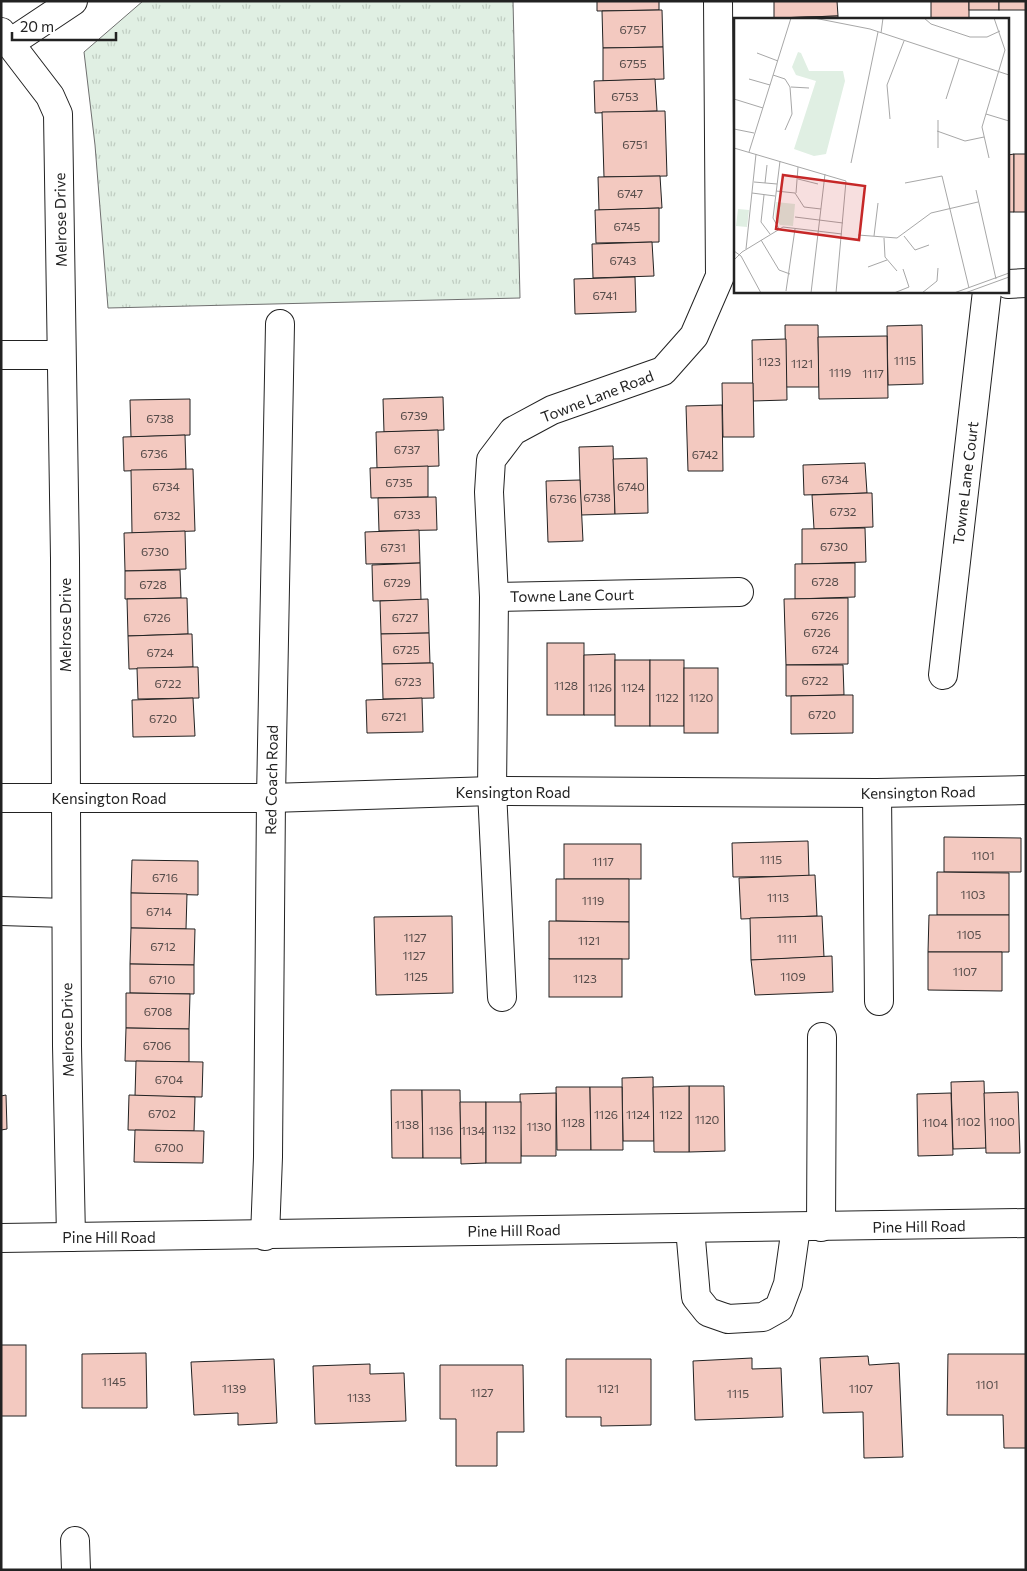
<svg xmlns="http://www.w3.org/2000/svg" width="1027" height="1571" viewBox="0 0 1027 1571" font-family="Commissioner,sans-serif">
<defs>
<pattern id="park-tufts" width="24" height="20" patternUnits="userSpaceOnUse" patternTransform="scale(1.25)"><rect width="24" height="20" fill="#e0efe3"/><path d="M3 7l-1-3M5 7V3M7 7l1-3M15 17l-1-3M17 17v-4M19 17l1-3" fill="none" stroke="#c0cdc2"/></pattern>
</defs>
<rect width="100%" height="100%" fill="#fff"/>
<!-- park -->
<polygon fill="url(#park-tufts)" stroke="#6f6f6f" points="143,1 513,1 520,298 108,308 95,145 84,52"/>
<!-- building -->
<g fill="#f3c9c0" stroke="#222">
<polygon points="597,1 659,1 659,10 597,11"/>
<polygon points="774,1 837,1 838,16 774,18"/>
<rect x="931" y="1" width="38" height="18"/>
<rect x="969" y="1" width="30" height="9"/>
<rect x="999" y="1" width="27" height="9"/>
<polygon points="659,10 662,10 663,47 603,48 602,11"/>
<polygon points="838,16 838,19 777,19 776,18"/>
<polygon points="663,47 664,79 603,81 603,48"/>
<polygon points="655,79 657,111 595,113 594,81"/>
<polygon points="665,111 667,176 604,177 602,112"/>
<polygon points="1014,154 1014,212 1008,212 1008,155"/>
<rect x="1014" y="154" width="12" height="58"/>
<polygon points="660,176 662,208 599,210 598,177"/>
<polygon points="659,208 659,242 596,243 595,210"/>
<polygon points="652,242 654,276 593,278 592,244"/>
<polygon points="635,277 636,312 575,314 574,279"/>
<polygon points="785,325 818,325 819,387 786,387"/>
<polygon points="922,325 923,384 888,385 887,326"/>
<polygon points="887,336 888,398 819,399 818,337"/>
<polygon points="786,339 787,400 753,401 752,340"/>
<polygon points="722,383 753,383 754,437 723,437"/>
<polygon points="443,397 444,430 384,432 383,399"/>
<polygon points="190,399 190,435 131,437 130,400"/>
<polygon points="722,405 723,471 688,471 686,406"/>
<polygon points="438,430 439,466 377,468 376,432"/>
<polygon points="185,435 186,469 124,471 123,437"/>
<polygon points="613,446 615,514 581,515 579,447"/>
<polygon points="647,458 648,513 615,514 613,459"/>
<polygon points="865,463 867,493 804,495 803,465"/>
<polygon points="428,466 428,497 371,498 370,468"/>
<polygon points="193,469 195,531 132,533 131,470"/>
<polygon points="580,480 583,541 548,542 546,481"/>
<polygon points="867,493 872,493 873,527 814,529 812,495"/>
<polygon points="436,497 437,530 379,531 378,498"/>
<polygon points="865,528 866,562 802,564 802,529"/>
<polygon points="419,530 420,563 366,564 365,532"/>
<polygon points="185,531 186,569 125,571 124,533"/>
<polygon points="420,563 421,600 373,601 372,565"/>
<polygon points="855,563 855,597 795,599 795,564"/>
<polygon points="180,570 181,598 125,599 125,571"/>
<polygon points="181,598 187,598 188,634 128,636 127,599"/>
<polygon points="848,598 848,664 786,665 784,599"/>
<polygon points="428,599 429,633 381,634 380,601"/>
<polygon points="429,633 430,663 382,664 381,634"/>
<polygon points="188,634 192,634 193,667 129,669 128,636"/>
<rect x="547" y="643" width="37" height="72"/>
<polygon points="615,654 615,715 584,715 584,655"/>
<rect x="615" y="660" width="35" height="66"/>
<rect x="650" y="660" width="34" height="66"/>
<polygon points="430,663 433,663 434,698 383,699 382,664"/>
<polygon points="786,665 843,665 844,695 786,696"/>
<polygon points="193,667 198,667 199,698 138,699 137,668"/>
<rect x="684" y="668" width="34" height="65"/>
<polygon points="844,695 853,695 853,733 791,734 791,696"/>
<polygon points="193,698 195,736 133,737 132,700"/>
<polygon points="422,698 423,732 367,733 366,700"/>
<polygon points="944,837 1021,838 1021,872 944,872"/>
<polygon points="808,841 809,876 733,877 732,843"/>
<rect x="564" y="844" width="77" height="35"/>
<polygon points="132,860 198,861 198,895 131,893"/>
<polygon points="937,872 1009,873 1009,915 937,915"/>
<polygon points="815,875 817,916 741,919 739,878"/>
<polygon points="556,879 629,879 629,922 556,921"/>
<polygon points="131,893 187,894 186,929 131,928"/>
<polygon points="929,915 1009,915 1009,952 928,952"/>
<polygon points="452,916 453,993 376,995 374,917"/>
<polygon points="822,916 824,957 751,960 750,918"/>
<polygon points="549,921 629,922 629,959 549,959"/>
<polygon points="131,928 195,929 194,965 130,964"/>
<polygon points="928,952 1002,952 1002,991 928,990"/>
<polygon points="832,956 833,992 755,995 751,960"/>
<rect x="549" y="959" width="73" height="38"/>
<polygon points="130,964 194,965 194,994 130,993"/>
<polygon points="126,993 190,994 189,1029 126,1028"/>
<polygon points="126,1028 189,1029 189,1062 125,1061"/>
<polygon points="136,1061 203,1062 202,1097 135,1096"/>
<polygon points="653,1077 654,1141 623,1141 622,1078"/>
<polygon points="984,1081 986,1148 953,1149 951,1082"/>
<polygon points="689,1086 724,1086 725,1151 689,1152"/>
<polygon points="689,1086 689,1152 654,1152 653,1087"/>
<polygon points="556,1087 590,1087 591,1150 557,1150"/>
<polygon points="590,1087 622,1087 623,1150 591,1150"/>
<polygon points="391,1090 422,1090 423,1158 392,1158"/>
<polygon points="422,1090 460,1090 461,1158 423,1158"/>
<polygon points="1018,1092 1020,1153 986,1153 984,1093"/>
<polygon points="556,1093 556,1156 521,1156 520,1094"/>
<polygon points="951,1093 953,1155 918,1156 917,1094"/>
<polygon points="6,1095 7,1129 1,1130 1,1096"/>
<polygon points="129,1095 195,1097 194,1131 128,1130"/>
<polygon points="460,1102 486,1102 486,1163 461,1164"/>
<rect x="486" y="1102" width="35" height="61"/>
<polygon points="135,1130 204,1131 203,1163 134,1162"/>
<rect x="1" y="1345" width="25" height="71"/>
<polygon points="146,1353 147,1408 82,1408 82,1354"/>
<polygon points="948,1354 1026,1354 1026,1448 1004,1448 1003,1415 947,1415"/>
<polygon points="868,1356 869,1365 899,1363 903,1457 864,1458 863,1412 823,1413 820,1358"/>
<polygon points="752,1358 752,1369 781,1368 783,1417 695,1420 693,1361"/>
<polygon points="274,1359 277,1423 238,1425 238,1413 194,1415 191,1362"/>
<polygon points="566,1359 651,1359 651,1425 601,1426 601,1417 566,1417"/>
<polygon points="370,1364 370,1374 404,1373 406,1421 315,1424 313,1366"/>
<polygon points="440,1365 523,1365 524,1432 497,1432 497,1466 456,1466 456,1419 440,1419"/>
</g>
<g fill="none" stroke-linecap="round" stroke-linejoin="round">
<defs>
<g id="minor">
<polyline points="1,32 50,96 58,114 65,558 67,1046 71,1237"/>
<polyline points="10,43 73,1"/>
<polyline points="1008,284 1026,283"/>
<polyline points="1,355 61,355"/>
<polyline points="494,597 739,592"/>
<polyline points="943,675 987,291"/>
<polyline points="877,793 879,1001"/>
<polyline points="1,798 271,798 492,791 877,793 1026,790"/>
<polyline points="1,911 66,913"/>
<polyline points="502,997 492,791 494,597 489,492 491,460 513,431 552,410 663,371 694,336 720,276 718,1"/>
<polyline points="821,1227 822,1037"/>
<polyline points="690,1228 696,1297 708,1312 728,1319 763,1317 779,1308 788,1284 796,1227"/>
<polyline points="265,1236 268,1157 271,798 280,324"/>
<polyline points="1,1238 1026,1223"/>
<polyline points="75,1541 76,1570"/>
</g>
</defs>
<!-- minor casing -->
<use href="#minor" stroke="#222" stroke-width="30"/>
<!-- minor -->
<use href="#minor" stroke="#fff" stroke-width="28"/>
</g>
<g text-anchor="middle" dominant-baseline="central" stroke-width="4" stroke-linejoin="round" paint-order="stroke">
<!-- number labels -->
<g font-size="12" fill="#564c4a">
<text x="633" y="29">6757</text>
<text x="633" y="63">6755</text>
<text x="625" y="96">6753</text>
<text x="635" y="144">6751</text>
<text x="630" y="193">6747</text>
<text x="627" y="226">6745</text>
<text x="623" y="260">6743</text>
<text x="605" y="295">6741</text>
<text x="905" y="360">1115</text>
<text x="769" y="361">1123</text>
<text x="802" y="363">1121</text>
<text x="840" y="372">1119</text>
<text x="873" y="373">1117</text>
<text x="414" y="415">6739</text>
<text x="160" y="418">6738</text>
<text x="407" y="449">6737</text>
<text x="154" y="453">6736</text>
<text x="705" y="454">6742</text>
<text x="835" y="479">6734</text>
<text x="399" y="482">6735</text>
<text x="166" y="486">6734</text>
<text x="631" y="486">6740</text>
<text x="597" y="497">6738</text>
<text x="563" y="498">6736</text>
<text x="843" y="511">6732</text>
<text x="407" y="514">6733</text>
<text x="167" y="515">6732</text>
<text x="834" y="546">6730</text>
<text x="393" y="547">6731</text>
<text x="155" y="551">6730</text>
<text x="825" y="581">6728</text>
<text x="397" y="582">6729</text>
<text x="153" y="584">6728</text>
<text x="825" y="615">6726</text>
<text x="157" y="617">6726</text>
<text x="405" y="617">6727</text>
<text x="817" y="632">6726</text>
<text x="406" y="649">6725</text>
<text x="825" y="649">6724</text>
<text x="160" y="652">6724</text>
<text x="815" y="680">6722</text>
<text x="408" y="681">6723</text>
<text x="168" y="683">6722</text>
<text x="566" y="685">1128</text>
<text x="600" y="687">1126</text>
<text x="633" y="687">1124</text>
<text x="667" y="697">1122</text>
<text x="701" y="697">1120</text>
<text x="822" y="714">6720</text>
<text x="394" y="716">6721</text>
<text x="163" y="718">6720</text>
<text x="983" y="855">1101</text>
<text x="771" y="859">1115</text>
<text x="603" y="861">1117</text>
<text x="165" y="877">6716</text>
<text x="973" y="894">1103</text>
<text x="778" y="897">1113</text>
<text x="593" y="900">1119</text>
<text x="159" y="911">6714</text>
<text x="969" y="934">1105</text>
<text x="415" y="937">1127</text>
<text x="787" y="938">1111</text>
<text x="589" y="940">1121</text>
<text x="163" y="946">6712</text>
<text x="414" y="955">1127</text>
<text x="965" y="971">1107</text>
<text x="416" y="976">1125</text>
<text x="793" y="976">1109</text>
<text x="585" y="978">1123</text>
<text x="162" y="979">6710</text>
<text x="158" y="1011">6708</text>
<text x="157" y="1045">6706</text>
<text x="169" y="1079">6704</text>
<text x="162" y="1113">6702</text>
<text x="606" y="1114">1126</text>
<text x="638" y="1114">1124</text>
<text x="671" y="1114">1122</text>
<text x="707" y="1119">1120</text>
<text x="968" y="1121">1102</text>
<text x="1002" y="1121">1100</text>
<text x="573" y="1122">1128</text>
<text x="935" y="1122">1104</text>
<text x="407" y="1124">1138</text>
<text x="539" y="1126">1130</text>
<text x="504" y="1129">1132</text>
<text x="441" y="1130">1136</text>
<text x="473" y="1130">1134</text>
<text x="169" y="1147">6700</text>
<text x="114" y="1381">1145</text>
<text x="987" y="1384">1101</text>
<text x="234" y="1388">1139</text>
<text x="608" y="1388">1121</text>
<text x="861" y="1388">1107</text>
<text x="482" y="1392">1127</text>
<text x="738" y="1393">1115</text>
<text x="359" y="1397">1133</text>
</g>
<!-- street labels -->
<g font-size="15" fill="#222" stroke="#fff">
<text transform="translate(60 220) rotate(-91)">Melrose Drive</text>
<text transform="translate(597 396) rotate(-21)">Towne Lane Road</text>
<text transform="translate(965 483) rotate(-83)">Towne Lane Court</text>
<text transform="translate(572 595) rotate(-1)">Towne Lane Court</text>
<text transform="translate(65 625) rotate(-90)">Melrose Drive</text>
<text transform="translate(271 780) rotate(-89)">Red Coach Road</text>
<text x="513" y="792">Kensington Road</text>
<text transform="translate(918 792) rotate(-1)">Kensington Road</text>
<text x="109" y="798">Kensington Road</text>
<text transform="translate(67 1030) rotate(-91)">Melrose Drive</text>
<text transform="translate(919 1226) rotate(-1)">Pine Hill Road</text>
<text transform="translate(514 1230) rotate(-1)">Pine Hill Road</text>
<text x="109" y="1237">Pine Hill Road</text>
</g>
</g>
<!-- overview -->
<g transform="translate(734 18)">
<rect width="275" height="275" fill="#fff"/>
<path d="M64,34L67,35L75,53H109L111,63L92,136L80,138L60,131L82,63L62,57L58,49ZM4,191L15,192L13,209L2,208Z" fill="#e0efe3"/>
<path d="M42,184L61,186L59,208L46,207L41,200Z" fill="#e0efe3"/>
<path fill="none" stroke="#a7a7a7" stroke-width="1" d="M80,0L136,11L275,57M190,0L197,6L236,19H253L266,13M147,15L149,0M23,35L44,43M39,57L51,61L56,69L58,96L51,112M15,61L36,67M57,69L75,70M0,81L29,90M212,81L225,41M252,96L275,103M156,101L153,67L170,23M204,102V130M0,111L20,115M203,113L231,123L250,119M0,130L112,163L102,275M15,134L57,0M255,140L248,109L271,32L260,0M117,145L144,14M64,161L84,166M20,164L43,166M31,165L33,147M171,165L208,158L235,270M242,172L262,261M42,173L61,175L70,189L87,191M18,175L41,178M62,175L64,149M30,177L27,204L36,216M61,199L109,205M45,211L39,200L46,143M124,217L163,220L197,195L244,184M140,218L144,185M170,218L181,232L195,227M150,220L151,239L163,253M27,222L45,252L56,256M12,231L22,136M0,233L7,238L27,275M0,242L8,234L49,209L108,216M134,249L153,242M52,273L61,211M77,275L91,156M160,275L175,269L169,251M188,275L203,263L204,250M220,275L275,255M231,275L275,259"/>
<path fill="#c62828" fill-opacity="0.15" stroke="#c62828" stroke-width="2.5" d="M49,157L131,168L125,222L42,211Z"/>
<rect width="275" height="275" fill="none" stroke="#222" stroke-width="2.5"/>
</g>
<!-- border -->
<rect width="1027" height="1571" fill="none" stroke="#222222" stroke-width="5"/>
<!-- scale -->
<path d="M12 32v8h104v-8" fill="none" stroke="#222222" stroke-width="2.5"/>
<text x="20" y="32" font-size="15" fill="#222222" stroke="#ffffff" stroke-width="4" paint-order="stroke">20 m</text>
</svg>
